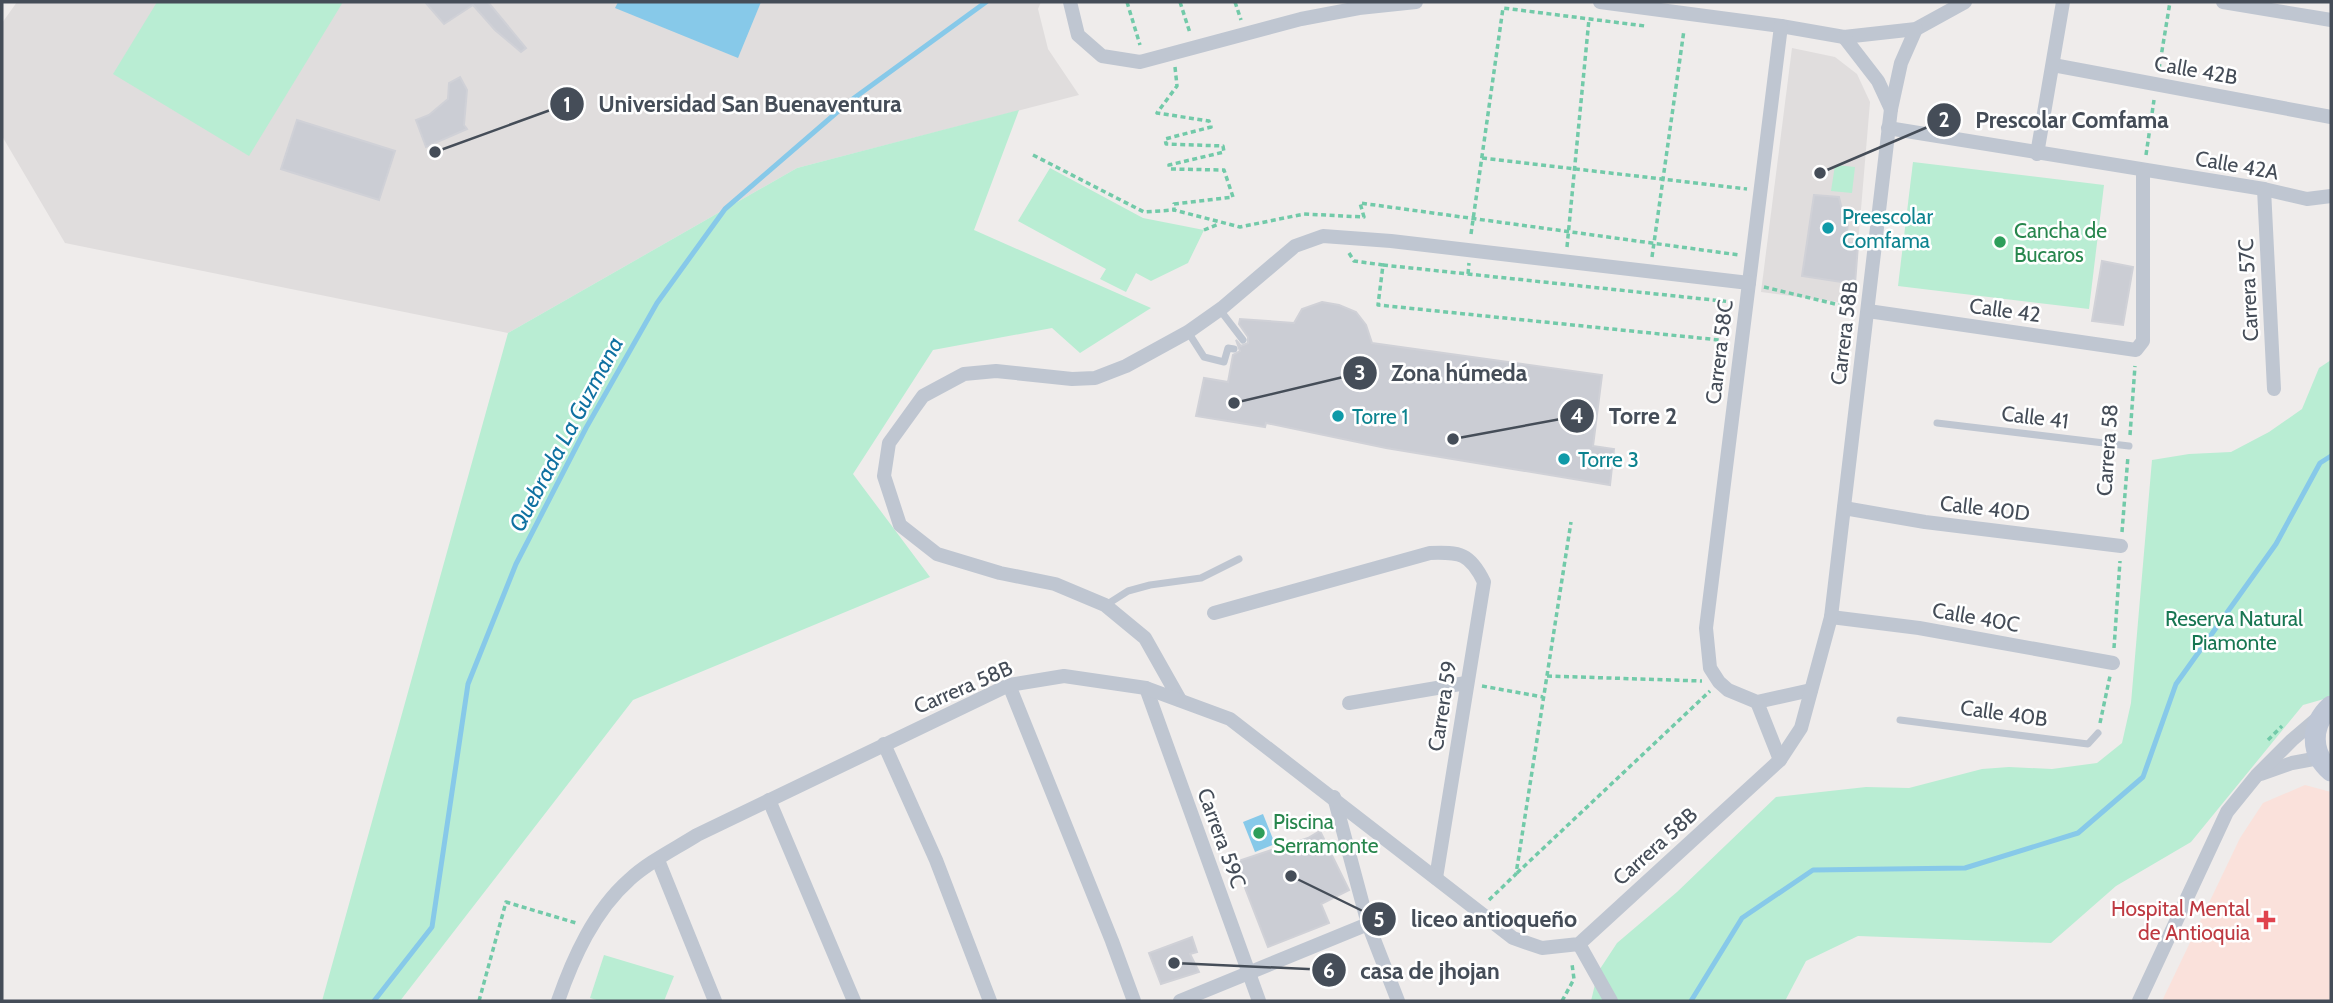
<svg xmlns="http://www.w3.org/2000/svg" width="2333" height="1003" viewBox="0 0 2333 1003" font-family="Cabin,sans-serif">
<rect width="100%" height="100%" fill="#efeceb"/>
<!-- education -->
<g fill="#e0dddd">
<polygon points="17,2 1041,2 1038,9 1048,49 1079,95 797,168 508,333 65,243 2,136 2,23"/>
<polygon points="1792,48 1835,57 1857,74 1870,102 1853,304 1761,292"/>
</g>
<!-- medical -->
<polygon fill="#fae1db" points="2305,785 2331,792 2331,1001 2162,1001 2240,838 2263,803"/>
<!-- green -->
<g fill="#b9edd3">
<polygon points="157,2 343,2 249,156 113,74"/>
<polygon points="1019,110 974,230 1151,308 1080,353 1052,328 933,350 853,474 930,577 633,700 400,1001 322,1001 508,333 797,168"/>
<polygon points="1913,162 2104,185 2089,309 1898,286"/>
<polygon points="1835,165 1855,167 1852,193 1831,191"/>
<polygon points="1050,168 1143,218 1204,230 1188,263 1151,281 1136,273 1126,292 1100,279 1106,269 1018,221"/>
<polygon points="2331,360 2331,697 2303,705 2191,842 2116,886 2051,943 1858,936 1806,961 1785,1001 1591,1001 1598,972 1617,943 1677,892 1776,797 1866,787 1909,788 1982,769 2009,767 2052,769 2097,763 2122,743 2131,703 2152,460 2189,454 2231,452 2269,432 2302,409 2319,368"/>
<polygon points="604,955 674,976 664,1001 600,1001 590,998"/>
</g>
<!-- water -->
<g fill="#87c9e9">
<polygon points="618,2 761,2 738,58 615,8"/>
<polygon points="1263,814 1275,844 1255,852 1243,822"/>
</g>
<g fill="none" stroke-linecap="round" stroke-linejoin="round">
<!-- stream -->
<g stroke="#87c9e9" stroke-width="5">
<polyline points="374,1001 432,927 468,684 516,564 586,428 657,303 725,209 850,101 986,2"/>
<polyline points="1691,1001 1742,918 1813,870 1965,868 2078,833 2143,777 2176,684 2276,544 2320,463 2331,456"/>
</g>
</g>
<!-- building -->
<g fill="#cbcdd4" stroke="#d0d1d7" stroke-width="2">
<polygon points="425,2 488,2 526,48 521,52 495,30 473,5 444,24"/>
<polygon points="460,77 467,90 464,125 467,129 426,147 416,120 429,115 448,99 449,83"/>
<polygon points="297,120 395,151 379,200 281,169"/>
<polygon points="1814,195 1839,197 1842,210 1849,213 1846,242 1858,245 1855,284 1802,276"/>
<polygon points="2102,261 2133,267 2123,325 2092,321"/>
<polygon points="1322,302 1339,305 1356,312 1366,325 1372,343 1602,375 1593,446 1614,449 1610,485 1386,448 1266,423 1265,427 1196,416 1204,378 1228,382 1233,355 1240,351 1236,340 1241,346 1248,343 1248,337 1239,324 1240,319 1294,323 1302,309"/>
<polygon points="1320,831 1349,890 1321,904 1329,923 1268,947 1235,862 1308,838"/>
<polygon points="1192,937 1197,952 1190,954 1199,972 1161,984 1149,953"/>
</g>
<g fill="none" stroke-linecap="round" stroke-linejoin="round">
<!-- path -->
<g stroke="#72caa9" stroke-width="3.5" stroke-dasharray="5 3.5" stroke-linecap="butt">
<polyline points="1127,2 1140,45"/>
<polyline points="1180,2 1190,33"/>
<polyline points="1235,2 1241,20"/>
<polyline points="1175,67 1177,86 1157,113 1209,121 1211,127 1165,139 1166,144 1223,146 1224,152 1169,165 1170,169 1224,170 1233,197 1174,204 1174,210 1240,227 1304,214 1364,217 1360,203 1739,255"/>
<polyline points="2159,69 2170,2"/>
<polyline points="1033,155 1144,212 1174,210"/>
<polyline points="2146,155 2154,100"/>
<polyline points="1482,158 1747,189"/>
<polyline points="1204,230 1219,224"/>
<polyline points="1471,234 1503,8 1645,26"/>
<polyline points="1567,247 1589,19"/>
<polyline points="1349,253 1354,261 1383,265 1378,305 1719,340"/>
<polyline points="1652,257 1684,30"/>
<polyline points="1383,265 1732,302"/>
<polyline points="1468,274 1469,263"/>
<polyline points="1764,287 1852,308"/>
<polyline points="2130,435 2135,366"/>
<polyline points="2122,532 2128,456"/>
<polyline points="2114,648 2120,561"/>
<polyline points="1547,676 1702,681"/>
<polyline points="1482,686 1543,697"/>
<polyline points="2100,723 2110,676"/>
<polyline points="2268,740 2282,726"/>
<polyline points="1517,873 1710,691"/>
<polyline points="1489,900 1516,874 1571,522"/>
<polyline points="479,1001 506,902 576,923"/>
<polyline points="1562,1001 1574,979 1572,964"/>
</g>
<!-- lane -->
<g stroke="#bfc6d1" stroke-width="7">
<polyline points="1220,310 1243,340"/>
<polyline points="1188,332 1204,357 1224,362 1228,348 1234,349"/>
<polyline points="1937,423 2129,446"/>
<polyline points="1106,605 1128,591 1150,585 1201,578 1239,559"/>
<polyline points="1900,720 2088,744 2098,733"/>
</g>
<!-- street -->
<g stroke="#bfc6d1" stroke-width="14">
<polyline points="1070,2 1078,35 1102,56 1140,62 1301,19 1359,8 1416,2"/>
<polyline points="1600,2 1781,26 1844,37 1916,29 1965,2"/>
<polyline points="2223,2 2331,20"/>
<polyline points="1781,26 1706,628 1710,668 1719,682 1728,690 1757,702 1811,690"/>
<polyline points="1844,37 1878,81 1891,109"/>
<polyline points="2053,65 2331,117"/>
<polyline points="1888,128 2264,189 2307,199 2331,196"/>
<polyline points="2037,154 2063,2"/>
<polyline points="2264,189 2274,389"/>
<polyline points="1868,311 2136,350 2143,341 2143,171"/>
<polyline points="1844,508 1925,522 2121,546"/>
<path d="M1214,613L1430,553C1460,552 1470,553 1484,582L1436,878"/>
<polyline points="1831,617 1919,628 2113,663"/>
<polyline points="1009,685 1112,941 1134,1001"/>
<polyline points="1146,688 1259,1001"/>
<polyline points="1180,700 1145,638 1105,605 1055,584 1000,573 937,554 900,525 884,476 889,443 923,396 964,374 996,371 1072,379 1095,378 1126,366 1188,332 1222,308 1295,246 1323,236 1391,241 1749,283"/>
<polyline points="1757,702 1780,760"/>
<polyline points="1349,703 1466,683"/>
<polyline points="884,744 936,860 990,1001"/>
<polyline points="2261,774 2292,763 2319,758"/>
<polyline points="1334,797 1368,924 1398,1001"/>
<polyline points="769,800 854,1001"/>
<polyline points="658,860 715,1001"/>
<polyline points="1579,944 1611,1001"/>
<path d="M558,1001C573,958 594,911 629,880C648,862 675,849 697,835L1009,685L1064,676L1146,688L1230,719L1513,938L1542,948L1579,944L1780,760L1801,728L1831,617L1891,109L1901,63L1916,29"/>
<polyline points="1180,1001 1368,924"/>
<polyline points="2139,1001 2227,812 2257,775 2292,740 2319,717"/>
</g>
<!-- secondary -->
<path stroke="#bec6d5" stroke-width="21" d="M2331,706C2310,725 2310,753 2331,771"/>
</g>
<!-- markers -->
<g fill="#0f9aa8" stroke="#fff" stroke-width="2.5">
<circle cx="1828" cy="228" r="7"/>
<circle cx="1338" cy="416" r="7"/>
<circle cx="1564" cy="459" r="7"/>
</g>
<g fill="#2e9e5b" stroke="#fff" stroke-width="2.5">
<circle cx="2000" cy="242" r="7"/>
<circle cx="1259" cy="833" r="7"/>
</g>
<path fill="#e0444e" stroke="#fff" stroke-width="2.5" d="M2262.5 909.5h7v7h7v7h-7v7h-7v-7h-7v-7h7z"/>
<g text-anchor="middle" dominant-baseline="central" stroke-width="5" stroke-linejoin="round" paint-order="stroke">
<!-- street labels -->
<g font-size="21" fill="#454d58" stroke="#fff">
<text transform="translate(2196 70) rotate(10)">Calle 42B</text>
<text transform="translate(2237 165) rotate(10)">Calle 42A</text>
<text transform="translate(2248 290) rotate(-93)">Carrera 57C</text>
<text transform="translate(2005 310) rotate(8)">Calle 42</text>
<text transform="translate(1844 333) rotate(-83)">Carrera 58B</text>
<text transform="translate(1719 352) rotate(-83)">Carrera 58C</text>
<text transform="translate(2035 417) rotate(7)">Calle 41</text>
<text transform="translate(2107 450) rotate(-86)">Carrera 58</text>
<text transform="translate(1985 508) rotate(7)">Calle 40D</text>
<text transform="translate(1976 617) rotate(10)">Calle 40C</text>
<text transform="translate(963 687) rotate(-23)">Carrera 58B</text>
<text transform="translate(1442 706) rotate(-81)">Carrera 59</text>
<text transform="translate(2004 713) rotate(8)">Calle 40B</text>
<text transform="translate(1222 838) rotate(70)">Carrera 59C</text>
<text transform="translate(1655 846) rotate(-42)">Carrera 58B</text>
</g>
<!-- culture labels -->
<g font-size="21" fill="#0d838f" stroke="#fff" text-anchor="start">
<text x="1842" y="216">Preescolar<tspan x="1842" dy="24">Comfama</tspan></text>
<text x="1352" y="416">Torre 1</text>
<text x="1578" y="459">Torre 3</text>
</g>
<!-- leisure labels -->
<g font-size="21" fill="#27864d" stroke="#fff" text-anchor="start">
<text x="2014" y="230">Cancha de<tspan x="2014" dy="24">Bucaros</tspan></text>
<text x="1273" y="821">Piscina<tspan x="1273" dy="24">Serramonte</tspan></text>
</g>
<!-- park labels -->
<g font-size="21" fill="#187753" stroke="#fff">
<text x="2234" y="618">Reserva Natural<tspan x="2234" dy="24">Piamonte</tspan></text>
</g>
<!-- health labels -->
<g font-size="21" fill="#be3a42" stroke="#fff" text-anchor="end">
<text x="2250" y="908">Hospital Mental<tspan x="2250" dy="24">de Antioquia</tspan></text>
</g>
<!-- water labels -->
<g font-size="23" font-style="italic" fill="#0f71a1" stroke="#fff">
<text transform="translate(566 434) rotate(-62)">Quebrada La Guzmana</text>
</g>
</g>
<!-- callouts -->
<path fill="none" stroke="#454d58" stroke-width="2.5" d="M435 152L567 104M1820 173L1944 120M1234 403L1360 373M1453 439L1577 416M1291 876L1379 919M1174 963L1329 970"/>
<g fill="#454d58" stroke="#fff" stroke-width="2.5">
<circle cx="435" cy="152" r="7"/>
<circle cx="1820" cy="173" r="7"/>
<circle cx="1234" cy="403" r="7"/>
<circle cx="1453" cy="439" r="7"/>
<circle cx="1291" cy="876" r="7"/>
<circle cx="1174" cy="963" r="7"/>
<circle cx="567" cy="104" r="18"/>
<circle cx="1944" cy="120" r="18"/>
<circle cx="1360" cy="373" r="18"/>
<circle cx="1577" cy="416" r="18"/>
<circle cx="1379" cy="919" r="18"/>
<circle cx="1329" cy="970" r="18"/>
</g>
<g font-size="21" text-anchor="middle" font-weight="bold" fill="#fff">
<text x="567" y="112">1</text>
<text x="1944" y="127">2</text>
<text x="1360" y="380">3</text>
<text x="1577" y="423">4</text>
<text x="1379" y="927">5</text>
<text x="1329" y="978">6</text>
</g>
<g font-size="23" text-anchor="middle" font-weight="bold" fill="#454d58" stroke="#fff" stroke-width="5" stroke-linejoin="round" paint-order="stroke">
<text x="750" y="112">Universidad San Buenaventura</text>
<text x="2072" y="128">Prescolar Comfama</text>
<text x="1459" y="381">Zona húmeda</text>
<text x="1643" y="424">Torre 2</text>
<text x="1494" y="927">liceo antioqueño</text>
<text x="1430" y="979">casa de jhojan</text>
</g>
<!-- border -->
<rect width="2333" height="1003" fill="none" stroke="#454d58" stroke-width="7"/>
</svg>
